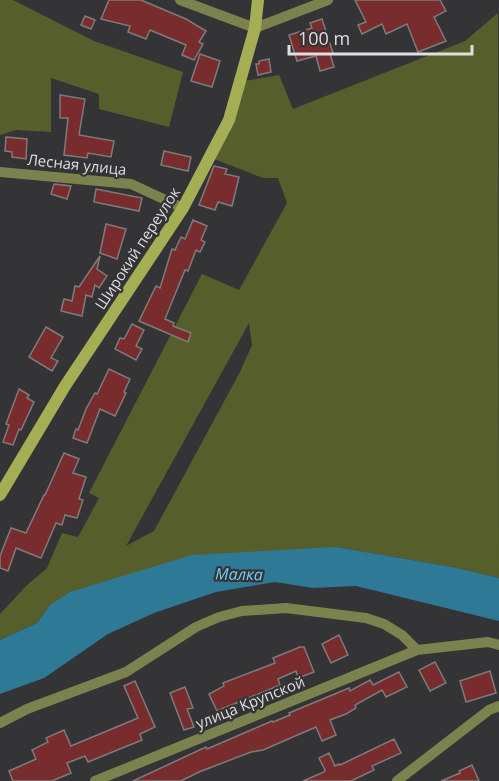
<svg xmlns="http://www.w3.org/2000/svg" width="499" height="781" viewBox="0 0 499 781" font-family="'Open Sans',sans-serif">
<rect width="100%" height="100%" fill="#343336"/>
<!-- green -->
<g fill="#565f2c" fill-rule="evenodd">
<polygon points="0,0 13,0 94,41 183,72 169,127 99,109 99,94 51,78 51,132 16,130 0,135"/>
<path d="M498,13L499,578L453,567L336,547L50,605L37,623L0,640V614L26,586L47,568L62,533L78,537L99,498L89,493L202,274L239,290L287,203L278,178H263L209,157L239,82L279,75L293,109L465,41ZM249,323L252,345L240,372L154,531L126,546Z"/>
</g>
<!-- water -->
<polygon fill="#2d7996" points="336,547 453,567 499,578 499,621 356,586 313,588 275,582 216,592 154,613 108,634 44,678 0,694 0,640 37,623 50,605 70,592 192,555"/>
<!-- building -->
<g fill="#792c2d" stroke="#7e7b7b" stroke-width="1.5">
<polygon points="109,0 141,0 186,19 206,31 199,42 203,44 194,60 182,55 186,45 150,30 146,39 128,32 130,26 101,19"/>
<polygon points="355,0 440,0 446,11 434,17 446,41 418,52 407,24 386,34 382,24 362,34 358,25 366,22"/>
<polygon points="85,16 95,20 91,29 81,25"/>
<polygon points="322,19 333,53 330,54 334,67 320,71 316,56 297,61 289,35 312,28 310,23"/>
<polygon points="200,54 220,61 212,87 191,81"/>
<polygon points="269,59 271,72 258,75 256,64 259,64 259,61"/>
<polygon points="60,95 85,99 79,135 114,141 111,157 88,153 87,158 64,155 68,118 60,118"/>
<polygon points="6,137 27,139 26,159 12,157 12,152 5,151"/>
<polygon points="164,151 191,157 188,171 161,165"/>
<polygon points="214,166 227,169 225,174 239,177 232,206 218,202 215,210 199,205"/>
<polygon points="54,184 71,186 67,199 51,194"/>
<polygon points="96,189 142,198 139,211 94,202"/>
<polygon points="193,220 207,226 201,240 205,242 200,252 196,250 188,271 185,270 165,319 174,323 173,326 191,333 188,342 139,321 156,286 160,288 172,249 175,250 181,237 185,239"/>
<polygon points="106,224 126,229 117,259 100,253"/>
<polygon points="100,256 97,269 107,276 99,288 95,285 92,297 86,295 82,316 61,311 64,299 72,301 75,286 79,287"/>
<polygon points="132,324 144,330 136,346 142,349 136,360 115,349 120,338 124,339"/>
<polygon points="46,327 63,337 51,358 58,361 52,371 29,357"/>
<polygon points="109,369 130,379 124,392 126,393 115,416 100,409 87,443 73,438 76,429 78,430 86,409 95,393 97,394"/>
<polygon points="19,389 29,395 27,398 34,402 21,430 19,429 13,445 3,442 9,425 6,424"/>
<polygon points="64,453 79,459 73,473 86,477 79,499 83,500 77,518 65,515 62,525 56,523 41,558 16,548 8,571 0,568 0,556 11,528 26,533 44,495 45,495"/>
<polygon points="339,635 348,655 331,663 322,644"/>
<polygon points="300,647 304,647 314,672 298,678 296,671 278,679 280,685 217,711 209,694 224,686 223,683 275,663 273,658"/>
<polygon points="435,662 446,683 430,691 419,670"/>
<polygon points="490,671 496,693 466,702 460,681"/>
<polygon points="399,672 407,687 386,697 382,690 355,705 356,708 346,714 330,720 336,735 322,741 316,727 263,750 251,752 199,772 181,781 133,781 206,747 207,749 272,721 273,722 290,715 289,713 349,688 350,691 370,680 373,685"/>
<polygon points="135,681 155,727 140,734 142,740 88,762 85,756 67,763 71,773 52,781 13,781 9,771 36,759 32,750 48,742 46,738 64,730 71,746 138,718 124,686"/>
<polygon points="185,687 193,708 187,709 194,727 184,730 170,693"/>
<polygon points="394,739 401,753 372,766 374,770 351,781 303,781 324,772 325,770 319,758 329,753 335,766 339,764 340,765"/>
<polygon points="472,765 479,781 441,781 460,773 459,771"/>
</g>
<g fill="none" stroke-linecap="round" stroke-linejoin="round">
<!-- street -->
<g stroke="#7c824d" stroke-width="10">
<polyline points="180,0 255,28 328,0"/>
<polyline points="0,172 131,184 183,208"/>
<polyline points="0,723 27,709 126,672 196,627 219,617 242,611 286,608 366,618 384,624 402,635 417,650"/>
<polyline points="95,781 417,650 488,642 499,645"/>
<polyline points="397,781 489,710 499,706"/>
</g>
<!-- secondary -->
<polyline stroke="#a5ae55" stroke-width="12" points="0,495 65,386 183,208 229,120 255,28 258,0"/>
</g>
<g text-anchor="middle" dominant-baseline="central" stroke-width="4.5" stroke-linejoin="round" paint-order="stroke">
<!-- street labels -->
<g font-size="15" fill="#dfdfe0" stroke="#343336">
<text transform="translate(77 164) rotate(6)">Лесная улица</text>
<text transform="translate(137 248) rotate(-57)">Широкий переулок</text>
<text transform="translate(250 702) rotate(-22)">улица Крупской</text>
</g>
<!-- water labels -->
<g font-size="16" font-style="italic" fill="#6ed2fb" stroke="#343336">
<text transform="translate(239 574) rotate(1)">Малка</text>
</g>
</g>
<!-- scale -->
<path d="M289 45v9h183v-9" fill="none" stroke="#dfdfe0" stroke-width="3"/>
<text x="298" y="45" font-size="18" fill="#dfdfe0" stroke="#343336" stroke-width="4.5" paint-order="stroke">100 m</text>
</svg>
